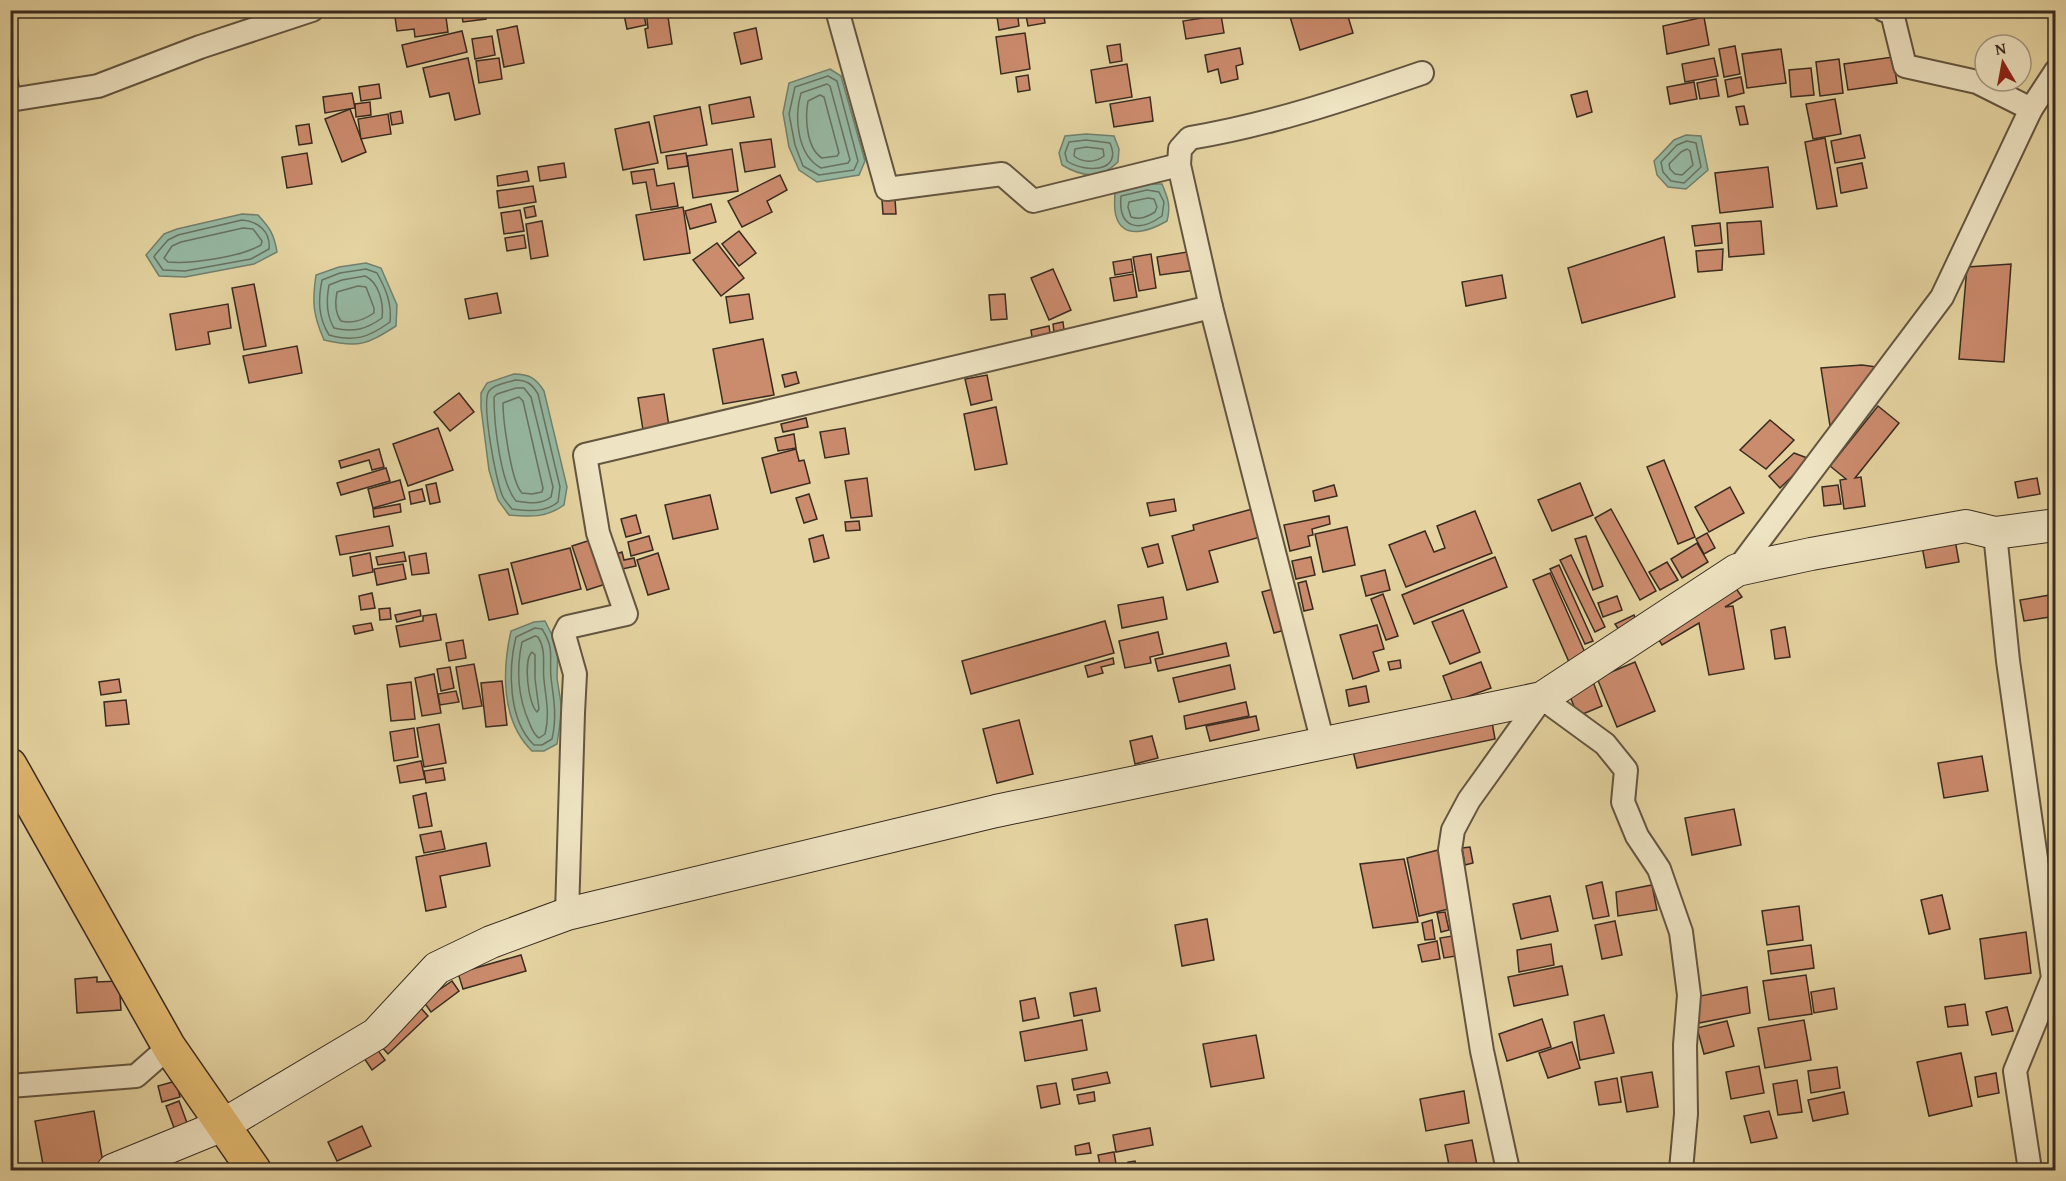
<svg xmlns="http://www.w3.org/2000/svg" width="2066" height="1181" viewBox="0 0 2066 1181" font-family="'Gentium Book Plus',serif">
<rect width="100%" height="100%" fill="#e5d4a1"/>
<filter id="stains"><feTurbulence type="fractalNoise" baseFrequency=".00333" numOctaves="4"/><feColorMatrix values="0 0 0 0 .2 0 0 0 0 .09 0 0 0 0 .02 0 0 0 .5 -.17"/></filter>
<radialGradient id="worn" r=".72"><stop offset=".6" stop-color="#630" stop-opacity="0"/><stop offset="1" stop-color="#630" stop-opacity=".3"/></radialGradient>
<!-- water -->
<g fill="#96b8a2" stroke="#71806e" stroke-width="1.5">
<polygon points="830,69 841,76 865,161 859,175 817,182 799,170 789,147 783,113 789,83"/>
<path d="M1086,134L1114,136L1119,149L1118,162C1100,180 1082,177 1062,165L1059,153L1065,136Z"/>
<polygon points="1686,135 1701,136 1708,170 1686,189 1668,187 1657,175 1654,161 1674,140"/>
<path d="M1146,184H1162C1168,198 1171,206 1167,221C1153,229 1126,241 1117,219C1113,210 1115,199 1115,190Z"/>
<path d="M242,214L258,215C270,228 274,234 277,252L254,264L185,277L159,276L146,255L164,234L177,229Z"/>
<path d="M366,263L381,268L397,305L396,326C366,345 359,348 324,340C313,315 312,302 316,275L339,267Z"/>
<path d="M514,374C529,374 536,378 544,391L567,487L564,505C546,518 530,517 509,515L498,500L489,470L481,408V393L487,383Z"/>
<path d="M545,621L558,647L557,678L562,710L557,744L544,751H532C501,721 502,671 511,631L534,622Z"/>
</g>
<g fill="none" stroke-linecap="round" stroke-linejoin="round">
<!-- shore -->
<g stroke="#687261" stroke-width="1.5">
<polygon points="828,76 837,81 858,161 854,170 819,175 803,166 795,145 789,114 795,87"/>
<path d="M827,84L830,86L850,160L848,163L821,168C797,155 794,117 801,93Z"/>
<path d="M820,95L824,97L839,153L837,156L822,158C806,148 805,117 808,101Z"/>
<path d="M1086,140L1110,143C1123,173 1085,173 1067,161L1065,153L1069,142Z"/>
<polygon points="1687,141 1696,143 1701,167 1684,183 1671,181 1663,172 1661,162 1677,145"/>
<path d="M1086,147L1103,149L1104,156C1095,163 1083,163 1074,156L1075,149Z"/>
<polygon points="1687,149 1690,151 1693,165 1682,175 1675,174 1670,169 1669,164 1681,152"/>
<path d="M1147,190L1159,192L1164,202L1162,216C1138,233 1118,228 1121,196Z"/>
<path d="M1148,198L1154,199L1157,207L1155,212C1147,217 1140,220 1131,217L1128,207L1129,202Z"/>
<path d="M242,220C258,221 271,232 269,249L251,259L185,271L163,270L154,257L155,255L168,240L178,235Z"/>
<path d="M243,228L253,229L262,241L261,245C240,257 192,264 168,262L164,258L172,246L181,242Z"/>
<path d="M366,269L377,273C386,289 392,304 390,322C368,338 354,342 329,335C318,317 318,300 322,280L340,273Z"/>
<path d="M365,276C379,282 384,304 382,318C367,329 353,333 334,328C326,315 326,301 329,285L342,280Z"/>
<path d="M358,286L366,287L374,308V313C364,320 353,324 341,321C335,313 335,302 337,292Z"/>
<path d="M515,380C527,380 532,384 538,394L560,487L558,502C545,513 528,511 512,509C509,505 505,501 503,497C496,483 481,402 489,391C494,384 507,383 515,380Z"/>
<path d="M516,388H524L531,397L553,487L551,497C541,505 528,503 516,501C500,482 494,423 494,397L497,394Z"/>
<path d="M519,397L523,401L543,488L542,492L532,494L522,493C511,482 503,420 503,403Z"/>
<path d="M535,628L542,629C555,649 549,656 551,678C554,700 557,717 552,739L542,745H534C508,720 508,669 516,637Z"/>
<path d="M535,636L538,637C547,651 542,665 544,680C546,699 550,715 545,734L539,738C533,734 532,729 529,722C518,697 516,670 522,642Z"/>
<path d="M532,652L535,655V679L539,709L537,712C528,704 523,660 532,652Z"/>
</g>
</g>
<!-- building -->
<g fill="#cb8b6d" stroke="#392b20" stroke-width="1.5">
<polygon points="394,10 445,10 448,32 415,37 414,29 397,31"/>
<polygon points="461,10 485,10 486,19 463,22"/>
<polygon points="623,10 643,10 646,25 627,29"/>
<polygon points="646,10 667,10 672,44 648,48 645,29 648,28"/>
<polygon points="996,10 1017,10 1019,26 999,30"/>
<polygon points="1025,10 1043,10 1045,23 1028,26"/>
<polygon points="1288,10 1346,10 1353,33 1300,50"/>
<polygon points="1221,15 1224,33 1186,39 1183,21"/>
<polygon points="1704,17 1709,45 1667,54 1663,26"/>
<polygon points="517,26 524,63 504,67 497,30"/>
<polygon points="756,28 762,59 741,64 734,33"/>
<polygon points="462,31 467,52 407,67 402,45"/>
<polygon points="1025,33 1030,69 1001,74 996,37"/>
<polygon points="492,36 495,55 475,59 472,39"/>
<polygon points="1120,44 1122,61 1110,63 1107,46"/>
<polygon points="1735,46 1740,74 1724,77 1719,49"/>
<polygon points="1240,48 1243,64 1236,66 1238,79 1221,83 1218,69 1208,72 1205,55"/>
<polygon points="1781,49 1786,83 1747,88 1742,54"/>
<polygon points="1893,57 1897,83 1848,90 1844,64"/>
<polygon points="468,58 480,114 455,120 449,93 430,97 423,68"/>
<polygon points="499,58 502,79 479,83 476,61"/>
<polygon points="1714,58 1718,76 1685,82 1682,64"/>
<polygon points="1839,59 1843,93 1820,96 1816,62"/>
<polygon points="1127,64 1132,97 1096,103 1091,70"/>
<polygon points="16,68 19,86 10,87 10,69"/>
<polygon points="1811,68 1814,95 1791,97 1789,70"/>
<polygon points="1028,75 1030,90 1018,92 1016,77"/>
<polygon points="1741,77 1744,93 1728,97 1725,80"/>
<polygon points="1716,79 1719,96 1700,99 1697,83"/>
<polygon points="1694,82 1697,99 1670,104 1667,87"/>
<polygon points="379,84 381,98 361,101 359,87"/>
<polygon points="1587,91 1592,112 1577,117 1571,95"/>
<polygon points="352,93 355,108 325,113 323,97"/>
<polygon points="750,97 754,117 712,124 709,105"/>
<polygon points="1150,97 1153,121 1114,127 1110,104"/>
<polygon points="1835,99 1841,134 1813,139 1806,104"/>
<polygon points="370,102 371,115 356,117 355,104"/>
<polygon points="1744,106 1748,124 1740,125 1736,107"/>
<polygon points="700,107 707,145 661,153 654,116"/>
<polygon points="350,109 366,152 342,162 325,119"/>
<polygon points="401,111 403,123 392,125 390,113"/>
<polygon points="388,114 391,134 361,139 358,119"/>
<polygon points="649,122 658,163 623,170 615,129"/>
<polygon points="309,124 312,143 299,145 296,126"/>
<polygon points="1860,135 1865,158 1835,163 1831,141"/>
<polygon points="1825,138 1837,206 1817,209 1805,142"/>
<polygon points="771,139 775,167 745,172 740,143"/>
<polygon points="732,149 738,191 693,198 687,156"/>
<polygon points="307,153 312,184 287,188 282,157"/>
<polygon points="686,153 688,166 668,169 666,156"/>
<polygon points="564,163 566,177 540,181 538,167"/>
<polygon points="1862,163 1867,188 1841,193 1837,168"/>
<polygon points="1768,167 1773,207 1720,213 1715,173"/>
<polygon points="654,169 657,186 674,183 678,206 651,210 646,182 633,184 631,172"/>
<polygon points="527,171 529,181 498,186 497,176"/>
<polygon points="780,175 787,190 767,201 772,212 742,227 728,201"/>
<polygon points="533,186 536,202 499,208 497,191"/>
<polygon points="895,199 896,214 883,214 882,200"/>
<polygon points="711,204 716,222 690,229 685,211"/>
<polygon points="534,206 536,216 526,218 524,208"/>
<polygon points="683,207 690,253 644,260 636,215"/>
<polygon points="520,210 524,231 504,234 501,213"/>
<polygon points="542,221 548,256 531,259 526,224"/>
<polygon points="1761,221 1764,254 1729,257 1727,223"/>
<polygon points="1720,223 1722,243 1695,246 1692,226"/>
<polygon points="739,231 756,253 739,266 722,244"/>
<polygon points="524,235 526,248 507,251 505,238"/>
<polygon points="1664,237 1675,297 1582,323 1568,268"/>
<polygon points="717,243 744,278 721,296 693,260"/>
<polygon points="1723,249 1722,270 1698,272 1696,251"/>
<polygon points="1193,251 1196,270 1160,275 1157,257"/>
<polygon points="1151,254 1156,288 1139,291 1133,257"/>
<polygon points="1131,259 1133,272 1115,275 1113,262"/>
<polygon points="2011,264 2004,362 1959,359 1967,267"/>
<polygon points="1053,269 1071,310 1049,320 1031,278"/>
<polygon points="1133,274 1137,297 1114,301 1110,278"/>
<polygon points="1502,275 1506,298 1466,306 1462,282"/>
<polygon points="254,284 266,346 244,350 232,288"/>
<polygon points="497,293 501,313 469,319 465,299"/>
<polygon points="749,294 753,319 730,323 726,297"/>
<polygon points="1005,294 1007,319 991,320 989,295"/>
<polygon points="228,304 231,328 208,332 210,344 176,350 170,314"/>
<polygon points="1063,322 1064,330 1054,332 1053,324"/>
<polygon points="1049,326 1050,333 1032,337 1031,330"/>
<polygon points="763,339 774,395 723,404 713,349"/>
<polygon points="297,346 302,373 249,383 243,356"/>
<polygon points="1862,365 1877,367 1830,426 1821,368"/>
<polygon points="796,372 799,383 785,387 782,375"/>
<polygon points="987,375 992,400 971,405 965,379"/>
<polygon points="459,393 474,412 450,431 434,412"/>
<polygon points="664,394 669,426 643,430 638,398"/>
<polygon points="1878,406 1899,423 1855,478 1861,477 1865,506 1844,509 1840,480 1846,479 1830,466"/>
<polygon points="996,407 1007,464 975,470 964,414"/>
<polygon points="806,418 808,427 783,432 781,424"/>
<polygon points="1770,420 1794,440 1766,469 1740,450"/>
<polygon points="438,428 453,470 408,486 393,444"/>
<polygon points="845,428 849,454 825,458 820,432"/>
<polygon points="794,434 796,448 778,451 775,438"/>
<polygon points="379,449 384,467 372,470 369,460 341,468 339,461"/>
<polygon points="796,449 799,461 804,460 810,483 771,493 762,458"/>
<polygon points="1794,453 1810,459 1780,488 1769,476"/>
<polygon points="1664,460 1695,537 1678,544 1647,467"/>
<polygon points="386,468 390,481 341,495 337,483"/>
<polygon points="867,478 872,516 851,518 845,481"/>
<polygon points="2037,478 2040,494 2018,498 2015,482"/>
<polygon points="400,480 405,499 373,508 368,489"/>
<polygon points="436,483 440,502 430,504 426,485"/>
<polygon points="1580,483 1593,515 1552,531 1538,500"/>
<polygon points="1334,485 1337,496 1315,501 1313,491"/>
<polygon points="1838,485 1841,504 1824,506 1822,487"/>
<polygon points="1730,487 1744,513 1709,532 1695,507"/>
<polygon points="422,489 425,501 411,504 409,492"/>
<polygon points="809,494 817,519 804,523 796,498"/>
<polygon points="710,495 718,529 673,539 665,505"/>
<polygon points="1174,499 1176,511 1150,516 1147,503"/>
<polygon points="400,504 401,512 374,517 373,509"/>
<polygon points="1256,508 1264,536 1209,551 1218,582 1187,590 1172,536 1194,530 1193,525"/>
<polygon points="1611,509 1656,591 1640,600 1595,518"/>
<polygon points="1475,511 1492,553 1406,587 1389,545 1425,531 1434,552 1445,548 1437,526"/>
<polygon points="636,515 641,533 626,537 621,519"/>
<polygon points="1329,516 1330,524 1312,529 1313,535 1308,536 1310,546 1290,551 1284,525"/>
<polygon points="859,521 860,530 846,531 845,522"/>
<polygon points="389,526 393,546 340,555 336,536"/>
<polygon points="1347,527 1355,565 1323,572 1315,534"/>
<polygon points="1707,533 1715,548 1704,554 1696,539"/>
<polygon points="823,535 829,558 814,562 809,539"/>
<polygon points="649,536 653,550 631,556 628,542"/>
<polygon points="1586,536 1603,586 1593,590 1575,539"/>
<polygon points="597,538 612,582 587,590 572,546"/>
<polygon points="1955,540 1959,562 1926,568 1922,546"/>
<polygon points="1697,543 1708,562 1682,578 1671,559"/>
<polygon points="1158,544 1163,563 1148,567 1142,548"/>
<polygon points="570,548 581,589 522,604 511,563"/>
<polygon points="404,552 406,561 378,565 376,557"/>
<polygon points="622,552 624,560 634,558 636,566 613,571 610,556"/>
<polygon points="370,553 373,572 353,576 350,557"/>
<polygon points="426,553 429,573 412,575 409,556"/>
<polygon points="658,553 669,589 648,595 637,560"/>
<polygon points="1571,555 1605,627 1595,632 1560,560"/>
<polygon points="1311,557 1315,575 1296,579 1292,561"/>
<polygon points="1495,557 1507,587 1414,624 1402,595"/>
<polygon points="1667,562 1678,580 1660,590 1649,572"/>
<polygon points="403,564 406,579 377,585 374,569"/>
<polygon points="1559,565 1593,641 1585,644 1550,569"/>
<polygon points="508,569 518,614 489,620 479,575"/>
<polygon points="1385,570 1390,590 1366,596 1361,576"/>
<polygon points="1550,573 1586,655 1569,662 1533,580"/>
<polygon points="1306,581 1313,609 1304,611 1298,583"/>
<polygon points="1280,587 1292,628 1274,633 1262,592"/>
<polygon points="1735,587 1742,597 1725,607 1733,606 1744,669 1709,675 1699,623 1662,645 1656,635"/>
<polygon points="372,593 375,608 361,610 359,596"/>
<polygon points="1383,594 1398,636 1386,640 1371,599"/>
<polygon points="2056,594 2056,616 2024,621 2020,600"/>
<polygon points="1617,596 1622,610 1603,617 1598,603"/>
<polygon points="1163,597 1167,619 1122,628 1118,605"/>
<polygon points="390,608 391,619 380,620 379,609"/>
<polygon points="420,610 421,616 397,622 395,615"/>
<polygon points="1463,610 1480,652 1450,664 1432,622"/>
<polygon points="436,614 441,640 400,647 396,626 423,621 423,616"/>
<polygon points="1634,615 1638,624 1621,633 1615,624"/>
<polygon points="1105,621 1114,653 971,694 962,661"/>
<polygon points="371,623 373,630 355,634 353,626"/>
<polygon points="1377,625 1384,649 1373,652 1379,671 1353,679 1340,635"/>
<polygon points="1785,627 1790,657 1775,659 1771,630"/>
<polygon points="1158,632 1163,654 1150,657 1151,663 1125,668 1119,641"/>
<polygon points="463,640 466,658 449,661 446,643"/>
<polygon points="1226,643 1229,656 1158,671 1155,659"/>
<polygon points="1113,658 1114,664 1101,667 1103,673 1088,677 1085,666"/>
<polygon points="1400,660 1401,668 1390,670 1388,662"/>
<polygon points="1481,662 1491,688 1453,702 1443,676"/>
<polygon points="1635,662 1655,711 1617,727 1597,678"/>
<polygon points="474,664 482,706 463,709 456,667"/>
<polygon points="1230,665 1235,689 1179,702 1173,678"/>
<polygon points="450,667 454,688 441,691 437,669"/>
<polygon points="434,674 441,713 422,716 415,678"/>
<polygon points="119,679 121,692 101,695 99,682"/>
<polygon points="1592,679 1602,706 1578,716 1567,689"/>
<polygon points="502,681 507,725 486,727 481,683"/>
<polygon points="411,682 415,719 391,721 387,685"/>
<polygon points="1366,686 1369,702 1349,706 1346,690"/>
<polygon points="456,691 459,702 440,705 438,694"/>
<polygon points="126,700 129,724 106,726 104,702"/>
<polygon points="1246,702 1249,716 1186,729 1184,716"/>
<polygon points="1256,716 1259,730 1210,741 1206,726"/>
<polygon points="1019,720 1033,774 997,783 983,729"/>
<polygon points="1492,722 1495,739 1357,768 1353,751"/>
<polygon points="439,724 446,763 424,767 417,728"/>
<polygon points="414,728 418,757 394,761 390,732"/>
<polygon points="1152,736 1158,758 1135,764 1130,741"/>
<polygon points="1982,756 1988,791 1944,798 1938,763"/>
<polygon points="421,761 425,779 400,783 397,766"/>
<polygon points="443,768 445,780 426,783 424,771"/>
<polygon points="426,793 432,826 419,828 413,796"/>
<polygon points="1734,809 1741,845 1692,855 1685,818"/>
<polygon points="441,831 445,849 424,853 420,835"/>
<polygon points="486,843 490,866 440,876 446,907 426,911 416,857"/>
<polygon points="1470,847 1473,863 1465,865 1462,848"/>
<polygon points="1442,849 1453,908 1419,916 1407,858"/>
<polygon points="1404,859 1418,922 1373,928 1360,864"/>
<polygon points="1602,882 1609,916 1593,919 1586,886"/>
<polygon points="1652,885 1657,910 1618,916 1616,892"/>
<polygon points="1942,895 1950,929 1929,934 1921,900"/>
<polygon points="1550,896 1558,931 1521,939 1513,904"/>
<polygon points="1799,906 1803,940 1767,945 1762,911"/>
<polygon points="1445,912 1449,930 1441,932 1437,913"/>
<polygon points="1207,919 1214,960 1182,966 1175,925"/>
<polygon points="1432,920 1435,939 1425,940 1422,923"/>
<polygon points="1615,921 1622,955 1602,959 1595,925"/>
<polygon points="2026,932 2031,973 1985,979 1980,939"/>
<polygon points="1452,936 1456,956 1444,958 1440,938"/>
<polygon points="1437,941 1440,959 1422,962 1418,945"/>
<polygon points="1551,944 1554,965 1519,972 1517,950"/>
<polygon points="1811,945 1814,968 1771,974 1768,951"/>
<polygon points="521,955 526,971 463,989 458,973"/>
<polygon points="1562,966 1568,995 1514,1006 1508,977"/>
<polygon points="1806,975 1812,1014 1769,1020 1763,981"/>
<polygon points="97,977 97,982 119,981 121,1010 77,1013 75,979"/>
<polygon points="452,981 459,991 431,1012 423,1001"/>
<polygon points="1747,987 1750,1013 1699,1023 1695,997"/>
<polygon points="1096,988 1100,1011 1074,1016 1070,993"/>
<polygon points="1834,988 1837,1009 1814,1013 1811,992"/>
<polygon points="1035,998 1039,1018 1023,1021 1020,1001"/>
<polygon points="1965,1004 1968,1025 1948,1027 1945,1007"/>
<polygon points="420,1007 428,1016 388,1054 380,1045"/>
<polygon points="2007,1007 2013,1031 1992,1035 1986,1012"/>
<polygon points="1604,1015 1614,1053 1580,1060 1574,1022"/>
<polygon points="1542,1019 1551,1047 1507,1061 1499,1034"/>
<polygon points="1082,1020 1087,1050 1025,1061 1020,1032"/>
<polygon points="1804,1020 1811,1060 1765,1068 1758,1028"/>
<polygon points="1727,1021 1734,1046 1704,1054 1697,1028"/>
<polygon points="1256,1035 1264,1078 1211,1087 1203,1044"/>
<polygon points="1572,1042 1580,1068 1548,1078 1539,1053"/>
<polygon points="377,1049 385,1060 372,1070 364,1058"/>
<polygon points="1961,1053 1972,1106 1929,1116 1917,1062"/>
<polygon points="1759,1066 1764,1093 1731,1099 1726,1072"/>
<polygon points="1837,1067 1840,1088 1811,1093 1808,1071"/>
<polygon points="1107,1072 1110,1083 1074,1090 1072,1079"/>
<polygon points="1652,1072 1658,1107 1627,1112 1621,1077"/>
<polygon points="1996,1073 1999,1093 1978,1097 1975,1077"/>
<polygon points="1617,1078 1621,1102 1599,1105 1595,1082"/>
<polygon points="1797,1080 1802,1112 1778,1115 1773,1084"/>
<polygon points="176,1081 180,1097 162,1102 158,1086"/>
<polygon points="1056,1083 1060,1104 1041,1108 1037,1086"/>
<polygon points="1464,1091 1469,1123 1426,1131 1420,1099"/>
<polygon points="1094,1092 1095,1101 1079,1104 1077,1095"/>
<polygon points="1844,1092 1848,1114 1813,1121 1808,1100"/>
<polygon points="179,1101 190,1131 177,1136 166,1106"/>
<polygon points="94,1111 103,1163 63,1170 44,1170 35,1121"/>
<polygon points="1769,1111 1777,1138 1751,1143 1744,1116"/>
<polygon points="362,1126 371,1146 337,1161 328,1142"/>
<polygon points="1150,1128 1153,1145 1116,1152 1113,1135"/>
<polygon points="1472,1140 1478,1170 1450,1170 1445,1145"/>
<polygon points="1089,1143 1091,1153 1076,1155 1075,1146"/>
<polygon points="1114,1152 1117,1170 1101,1170 1098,1155"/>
<polygon points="1135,1161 1137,1170 1130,1170 1128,1162"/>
<polygon points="304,1164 307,1170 290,1170"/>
<polygon points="1713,1167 1713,1170 1690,1170 1690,1168"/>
</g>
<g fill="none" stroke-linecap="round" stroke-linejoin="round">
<defs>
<g id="street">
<polyline points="837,10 887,189 1002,174 1033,201 1179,165"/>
<polyline points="1884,10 1892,13 1905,66 1977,82 2031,109"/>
<polyline points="10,100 98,86 200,47 312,10"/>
<polyline points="1995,533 2008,661 2053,978 2015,1071 2030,1170"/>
<polyline points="1737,570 1942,297 2031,109 2056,71"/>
<path d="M1323,743L1211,307L1179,165L1180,149L1190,138C1269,125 1346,99 1422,73"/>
<polyline points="567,914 573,713 575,674 564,635 568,627 626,614 598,533 585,455 1211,307"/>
<polyline points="10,1086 136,1076 169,1047"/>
<polyline points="1508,1170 1482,1051 1450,850 1453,830 1469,800 1542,698 1605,744 1626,770 1623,802 1637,836 1659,869 1681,932 1689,995 1685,1045 1686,1114 1681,1170"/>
</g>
<polyline id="secondary" points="113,1170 223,1125 376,1034 437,968 491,942 567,914 996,811 1542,698 1737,570 1811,554 1966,526 1995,533 2056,525"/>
<polyline id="primary" points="10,765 169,1047 254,1170"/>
</defs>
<!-- street casing -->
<use href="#street" stroke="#645540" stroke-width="26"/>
<!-- secondary casing -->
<use href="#secondary" stroke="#392b20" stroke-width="34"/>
<!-- primary casing -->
<use href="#primary" stroke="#392b20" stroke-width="36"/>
<!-- street -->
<use href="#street" stroke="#eee3c2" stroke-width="22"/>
<!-- secondary -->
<use href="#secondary" stroke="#eee3c2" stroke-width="32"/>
<!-- primary -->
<use href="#primary" stroke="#e2ba70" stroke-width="33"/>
</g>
<!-- margin -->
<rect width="2066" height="1181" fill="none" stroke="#e5d4a1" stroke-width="36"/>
<rect x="12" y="12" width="2042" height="1157" fill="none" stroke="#392b20" stroke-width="3"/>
<rect x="18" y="18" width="2030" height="1145" fill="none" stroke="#392b20" stroke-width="1.5"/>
<!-- north arrow -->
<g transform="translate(2003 63) rotate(350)"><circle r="28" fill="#eee3c2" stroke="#a69981" stroke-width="1.5"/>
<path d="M0-4.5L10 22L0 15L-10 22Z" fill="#8f2418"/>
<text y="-9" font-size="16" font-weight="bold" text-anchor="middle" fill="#392b20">N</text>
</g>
<rect width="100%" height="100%" filter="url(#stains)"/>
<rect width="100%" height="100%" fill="url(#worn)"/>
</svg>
